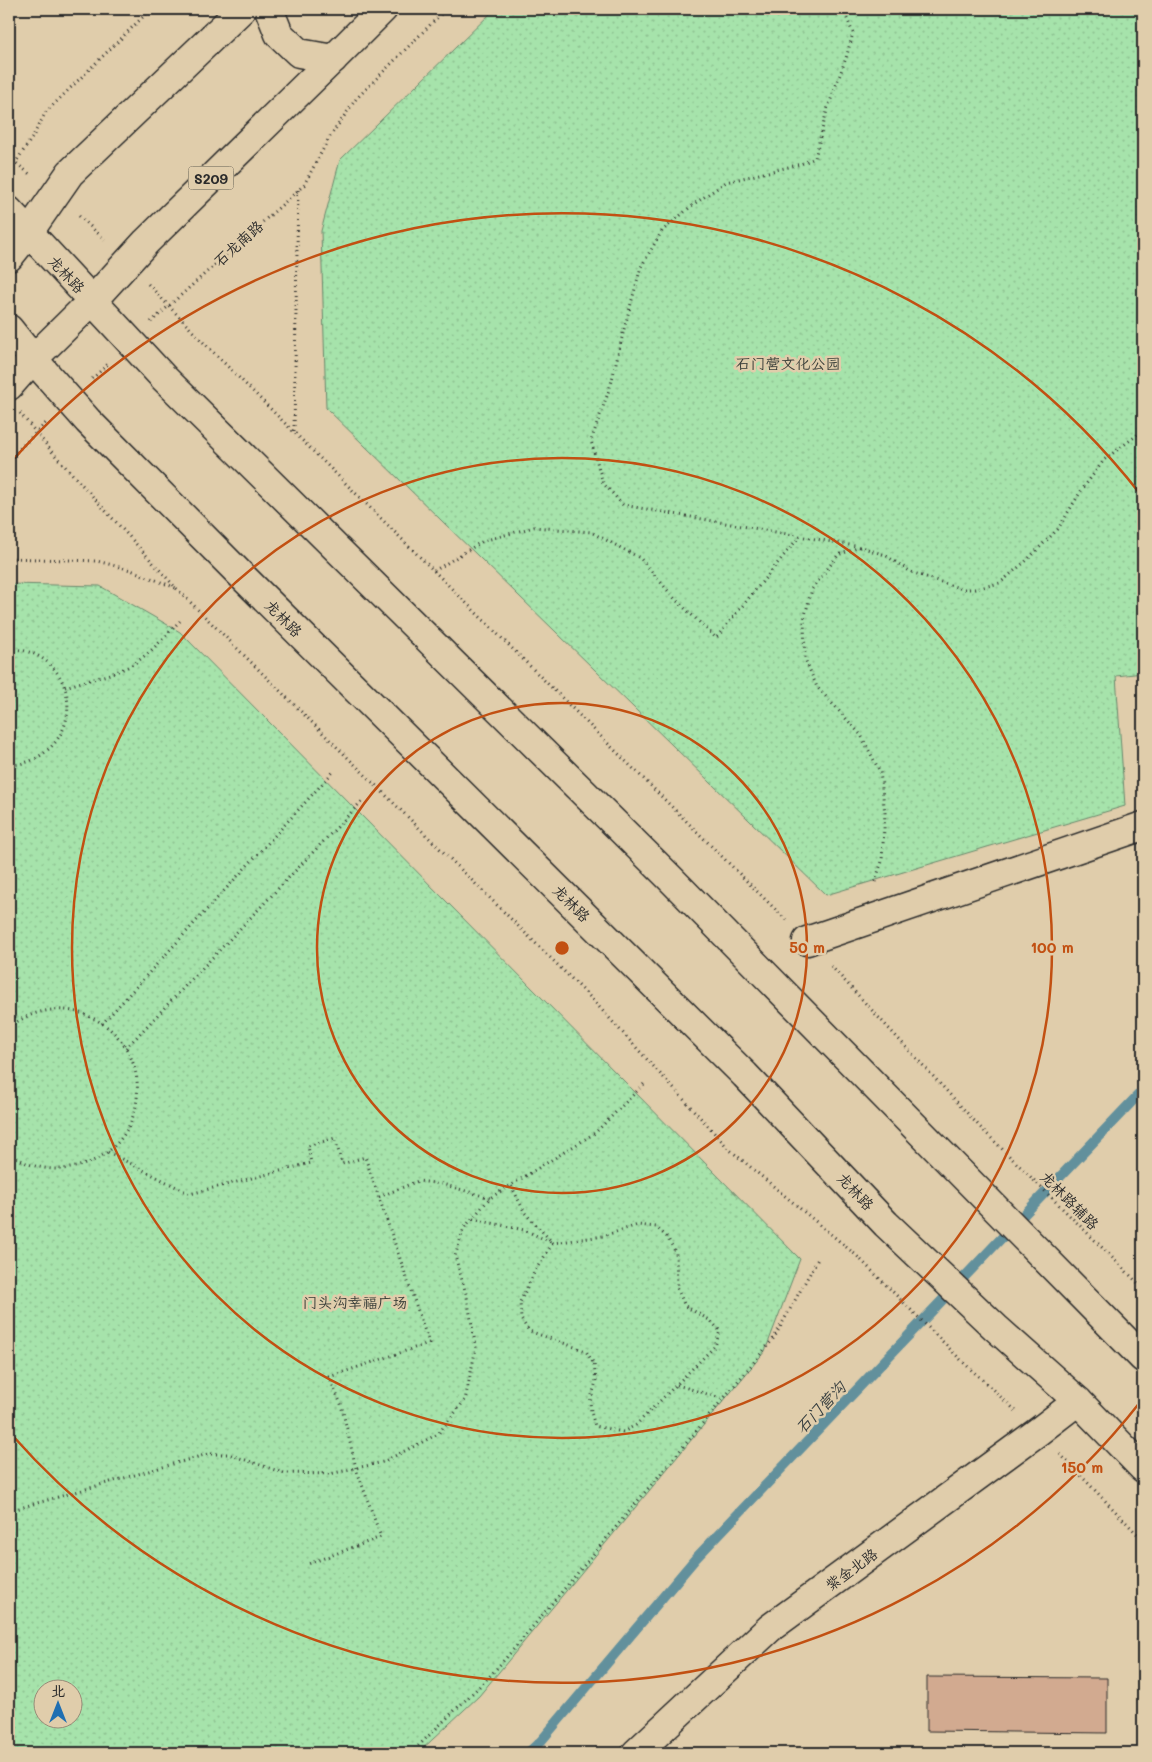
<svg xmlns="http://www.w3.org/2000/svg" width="1152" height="1762" viewBox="0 0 1152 1762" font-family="Mali,'LXGW WenKai TC',sans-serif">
<defs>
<pattern id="grass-dots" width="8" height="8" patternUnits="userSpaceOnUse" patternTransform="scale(1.25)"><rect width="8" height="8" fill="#a6e3ab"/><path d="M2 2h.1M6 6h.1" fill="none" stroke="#8fc393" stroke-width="1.8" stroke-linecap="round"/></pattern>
</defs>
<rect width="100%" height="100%" fill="#e0cdab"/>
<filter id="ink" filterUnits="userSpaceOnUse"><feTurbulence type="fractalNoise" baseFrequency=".02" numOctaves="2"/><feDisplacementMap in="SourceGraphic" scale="10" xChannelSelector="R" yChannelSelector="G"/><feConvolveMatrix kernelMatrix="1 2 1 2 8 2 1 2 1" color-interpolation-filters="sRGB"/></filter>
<g filter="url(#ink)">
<!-- grass -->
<g fill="url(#grass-dots)" stroke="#68876b" fill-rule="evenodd">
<polygon points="495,9 1143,9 1143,673 1116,676 1125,806 826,895 326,408 321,231 340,160"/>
<path d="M9,584L100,586L180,632L800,1259L765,1351L479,1696L418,1753H9ZM42,1690H72V1720H42Z"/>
</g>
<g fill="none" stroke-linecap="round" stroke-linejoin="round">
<!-- stream -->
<polyline stroke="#62909c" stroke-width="10" points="528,1753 541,1741 696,1558 1143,1090"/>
</g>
<!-- building -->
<polygon fill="#d2aa90" stroke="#2b2b2b" points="927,1677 1107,1678 1107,1733 927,1731"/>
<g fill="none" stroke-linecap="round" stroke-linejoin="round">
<defs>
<polyline id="street" points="807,941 1143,826"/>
<g id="secondary">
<polyline points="9,211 164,378 668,876 1143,1358"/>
<polyline points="9,329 33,359 88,421 243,577 745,1075 886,1224 996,1328 1078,1401 1143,1468"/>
<polyline points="9,386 33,359 92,301"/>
<polyline points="636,1753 770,1628 1039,1431 1078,1401"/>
</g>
<g id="primary">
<polyline points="269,9 279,34 299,53 333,59"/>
<polyline points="9,257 29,232 70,173 242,9"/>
<polyline points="92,301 146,242 333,59 383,9"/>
</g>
</defs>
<!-- street casing -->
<use href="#street" stroke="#2b2b2b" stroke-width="31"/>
<!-- secondary casing -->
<use href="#secondary" stroke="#2b2b2b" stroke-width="31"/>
<!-- primary casing -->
<use href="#primary" stroke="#2b2b2b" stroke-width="31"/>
<!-- path -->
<g stroke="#2b2b2b" stroke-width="3" stroke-dasharray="1 4" stroke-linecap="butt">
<polyline points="843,9 853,33 846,58 827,110 815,158 801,164 726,182 694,204 662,231 641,267 624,329 611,384 591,441 603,483 623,505 861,547 885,555 911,572 962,589 975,589 1000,583 1026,561 1058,529 1081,491 1104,460 1136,436 1143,429"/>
<polyline points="1138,9 1143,18"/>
<polyline points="9,157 32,176"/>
<polyline points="9,172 32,138 46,112 151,9"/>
<polyline points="79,216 105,240"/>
<polyline points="148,284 202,341 786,920"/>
<polyline points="151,322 304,185 329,138 356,99 446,9"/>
<polyline points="92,379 109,363"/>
<polyline points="20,413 53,453 177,589 589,996 730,1150 857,1256 964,1363 1016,1411"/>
<polyline points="294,431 298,190"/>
<polyline points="9,459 48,421"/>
<polyline points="860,547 838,555 812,589 804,619 805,659 817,687 861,735 880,772 885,813 882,861 874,885"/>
<polyline points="9,558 97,561 131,570 176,588"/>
<polyline points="434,571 483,541 534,527 591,532 640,558 675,599 716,638 800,536"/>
<path d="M9,649C70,649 90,726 38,757C30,762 19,765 9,765"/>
<path d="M65,687C87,680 115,675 135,663C152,652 166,635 180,621"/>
<polyline points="831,966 980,1127 1143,1288"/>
<polyline points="9,1009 18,1020"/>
<polyline points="102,1024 334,771"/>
<path d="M9,1027C29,1012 56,1005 80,1013C162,1039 154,1154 70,1168C58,1170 44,1169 32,1165C24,1163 16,1157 9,1152"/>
<polyline points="126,1048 362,801"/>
<polyline points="108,1152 190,1194 311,1163 308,1146 335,1138 342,1164 365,1157 429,1343 329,1377 341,1404 356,1468 381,1537 308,1564"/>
<polyline points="379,1197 418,1181 442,1184 490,1198"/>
<polyline points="473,1219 524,1230 553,1243 535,1271 520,1302 521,1319 529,1331 586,1351 594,1364 596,1382 590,1402 591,1412 595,1426 623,1432 636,1425 715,1346 720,1331 711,1321 685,1306 677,1288 676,1253 667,1237 656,1227 638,1225 603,1236 553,1243 525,1213 511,1185"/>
<polyline points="677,1385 724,1399"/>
<polyline points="1060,1454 1143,1540"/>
<polyline points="9,1511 208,1454 228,1454 284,1473 330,1474 383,1462 438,1434 465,1400 476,1348 467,1297 455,1256 464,1228 490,1198 595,1133 645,1083"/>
<polyline points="411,1753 489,1677 519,1643 774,1338 819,1257"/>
</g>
<!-- street -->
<use href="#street" stroke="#e0cdab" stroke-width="28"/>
<!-- secondary -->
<use href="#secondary" stroke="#e0cdab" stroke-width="28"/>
<!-- primary -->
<use href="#primary" stroke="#e0cdab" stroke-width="28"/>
</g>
</g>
<!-- distance rings -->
<g fill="none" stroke="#c25012" stroke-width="2.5">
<circle cx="562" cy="948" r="245"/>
<circle cx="562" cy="948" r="490"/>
<path d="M1141 1401A735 735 0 0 1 12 1435M12 461A735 735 0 0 1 1141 495"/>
</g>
<g text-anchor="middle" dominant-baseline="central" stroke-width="5" stroke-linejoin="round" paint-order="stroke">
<!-- shield labels -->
<rect fill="#e0cdab" stroke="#615c51" stroke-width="1" x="188.5" y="166.5" width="45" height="23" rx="4"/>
<g font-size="14" font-weight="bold" fill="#2b2b2b">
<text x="211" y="178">S209</text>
</g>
<!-- street labels -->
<g font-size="15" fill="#2b2b2b" stroke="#e0cdab">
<text transform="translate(238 243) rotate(-42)">石龙南路</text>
<text transform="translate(67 274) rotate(47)">龙林路</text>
<text transform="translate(284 618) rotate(45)">龙林路</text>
<text transform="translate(572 903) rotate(45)">龙林路</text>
<text transform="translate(856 1191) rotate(47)">龙林路</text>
<text transform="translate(1070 1200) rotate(45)">龙林路辅路</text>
<text transform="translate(851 1569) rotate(-36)">紫金北路</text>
</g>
<!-- park labels -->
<g font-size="15" fill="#373d38" stroke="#e0cdab">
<text x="788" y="363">石门营文化公园</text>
<text x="355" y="1302">门头沟幸福广场</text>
</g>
<!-- water labels -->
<g font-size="16" font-style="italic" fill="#343c3e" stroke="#e0cdab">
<text transform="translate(820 1407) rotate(-46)">石门营沟</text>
</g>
</g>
<circle cx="562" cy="948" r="8" fill="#c25012" stroke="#e0cdab" stroke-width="2.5"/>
<g font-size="15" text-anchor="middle" font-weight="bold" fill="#c25012" stroke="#e0cdab" stroke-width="5" stroke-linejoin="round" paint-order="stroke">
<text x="807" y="953">50 m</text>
<text x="1052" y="953">100 m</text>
<text x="1082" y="1473">150 m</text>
</g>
<!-- margin -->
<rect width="1152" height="1762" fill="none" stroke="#e0cdab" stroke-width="30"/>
<rect x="15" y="15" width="1122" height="1732" fill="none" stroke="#2b2b2b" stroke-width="2" filter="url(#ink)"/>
<!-- north arrow -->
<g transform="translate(58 1704)"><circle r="24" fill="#e0cdab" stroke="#988c78"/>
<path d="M0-4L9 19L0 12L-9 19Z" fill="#1f6fb2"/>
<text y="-8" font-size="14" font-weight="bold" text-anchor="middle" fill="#2b2b2b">北</text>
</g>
</svg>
